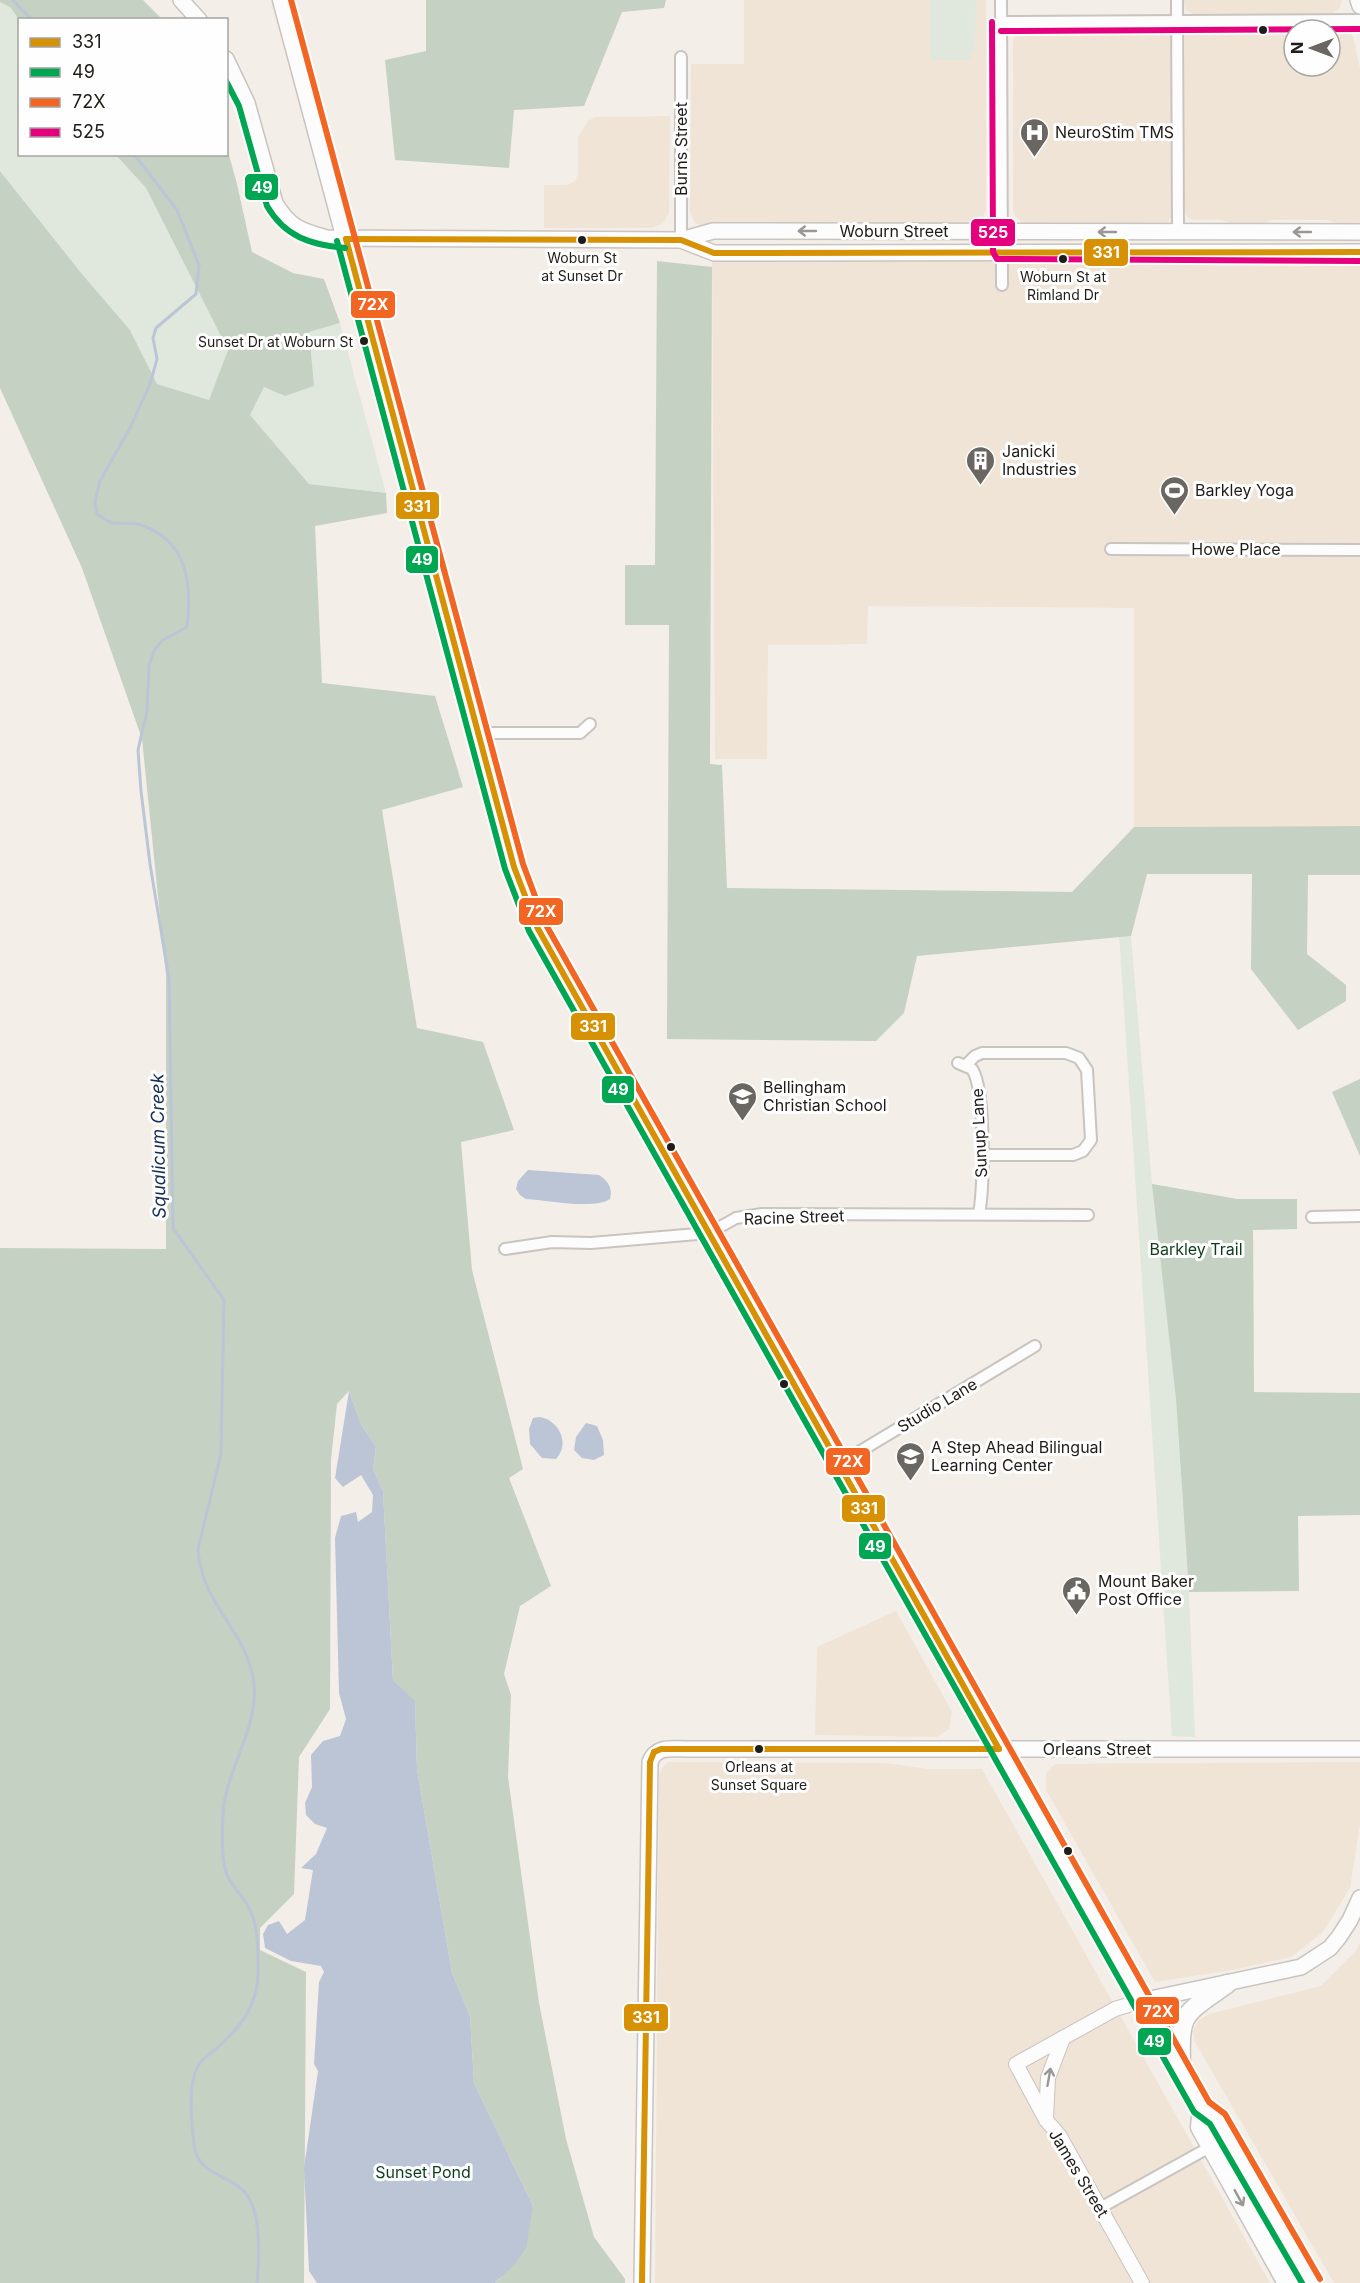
<svg xmlns="http://www.w3.org/2000/svg" width="1360" height="2283" viewBox="0 0 1360 2283" font-family="Inter,sans-serif">
<rect width="100%" height="100%" fill="#f4eee8"/>
<!-- built -->
<g fill="#f0e4d7" fill-rule="evenodd">
<polygon points="744,0 986,0 986,211 980,221 975,225 707,228 695,223 690,212 691,64 744,64"/>
<polygon points="1182,0 1342,0 1339,9 1332,14 1193,14 1186,10"/>
<path d="M1193,27H1289L1341,28L1349,31L1353,37L1360,68V223L1341,225L1328,220H1270L1261,226H1242L1221,220H1193L1187,217L1184,211L1185,35L1187,29ZM1294,30H1330V66H1294Z"/>
<polygon points="1025,28 1160,28 1168,30 1171,38 1171,217 1167,223 1160,225 1026,226 1015,216 1013,209 1013,42 1016,32"/>
<polygon points="670,116 669,213 663,223 652,228 544,228 544,185 567,185 575,181 578,174 578,137 588,121 595,117"/>
<polygon points="712,257 1360,258 1360,826 1134,827 1134,608 868,606 867,644 768,645 767,759 715,759"/>
<polygon points="896,1611 952,1712 949,1729 937,1737 815,1735 817,1647"/>
<polygon points="668,1762 885,1763 929,1769 982,1769 1270,2283 655,2283 659,1775 663,1767"/>
<polygon points="1360,1762 1360,1825 1350,1888 1323,1932 1291,1957 1232,1970 1155,1982 1046,1790 1046,1773 1055,1764"/>
<polygon points="1360,1943 1360,2283 1334,2283 1195,2042 1193,2031 1199,2020 1209,2014 1321,1986 1356,1951"/>
</g>
<!-- green -->
<g fill="#e0e8dd">
<polygon points="930,0 976,0 975,51 971,52 971,60 930,60"/>
<polygon points="0,2 11,8 19,20 20,154 116,155 146,188 228,350 209,400 156,384 130,330 82,274 0,171"/>
<polygon points="340,323 386,493 309,484 249,415 264,387 309,332"/>
<polygon points="1147,874 1131,936 1152,1184 1237,1199 1297,1199 1297,1229 1253,1230 1254,1358 1176,1400 1189,1592 1195,1737 1172,1736 1119,934"/>
</g>
<!-- forest -->
<g fill="#c5d1c2">
<polygon points="0,0 143,0 162,19 19,20 11,8 0,2"/>
<polygon points="426,0 666,0 664,8 622,12 584,106 514,110 509,168 395,160 385,60 426,51"/>
<polygon points="227,148 237,184 252,252 293,273 324,279 340,323 309,332 314,386 285,396 264,387 250,415 309,484 386,493 387,513 315,526 322,683 435,696 463,787 382,810 417,1028 483,1042 514,1130 461,1142 472,1270 523,1469 509,1478 551,1586 520,1606 504,1674 511,1695 508,1777 539,2003 566,2139 594,2237 625,2279 625,2283 495,2283 500,2279 533,2206 474,2083 470,2016 452,1973 417,1769 415,1702 393,1680 383,1491 373,1469 376,1447 361,1424 349,1391 337,1404 331,1460 330,1709 299,1757 294,1894 260,1928 260,1950 306,1972 304,2283 0,2283 0,1248 166,1249 166,975 142,739 82,568 0,388 0,171 82,274 130,330 157,384 209,400 228,350 146,188 116,155 226,154"/>
<polygon points="657,261 712,267 710,764 722,765 727,888 1072,892 1134,827 1360,826 1360,875 1308,875 1307,954 1346,985 1346,1001 1298,1030 1251,969 1252,874 1147,874 1131,936 917,956 904,1013 876,1041 667,1039 669,625 625,625 625,565 655,565"/>
<polygon points="1360,1079 1360,1156 1332,1092"/>
<polygon points="1152,1184 1237,1199 1297,1199 1297,1229 1253,1230 1254,1392 1360,1393 1360,1515 1298,1516 1299,1591 1189,1592 1176,1399"/>
</g>
<!-- water -->
<g fill="#bbc5d6">
<path d="M528,1170L599,1175C608,1181 613,1188 610,1199C594,1210 547,1200 526,1199L520,1195L516,1189L518,1181Z"/>
<polygon points="349,1391 361,1424 376,1447 373,1469 383,1491 393,1680 415,1701 417,1769 452,1973 470,2016 474,2083 533,2206 526,2248 515,2264 495,2283 317,2283 309,2271 304,2168 318,2071 314,2064 319,1982 324,1972 321,1966 291,1961 265,1948 263,1934 268,1925 279,1921 287,1934 305,1920 313,1870 301,1868 316,1854 327,1828 315,1824 306,1815 305,1803 312,1787 311,1755 323,1741 340,1736 346,1719 339,1693 335,1538 341,1516 356,1512 358,1522 372,1512 373,1495 361,1475 343,1487 335,1478"/>
<path d="M540,1417C560,1421 570,1444 556,1459L542,1458L530,1444L529,1429L533,1418Z"/>
<polygon points="586,1423 597,1426 603,1440 604,1455 594,1460 582,1458 574,1450 576,1437"/>
</g>
<g fill="none" stroke-linecap="round" stroke-linejoin="round">
<!-- stream -->
<g stroke="#bbc5d6" stroke-width="3">
<polyline points="13,0 32,20"/>
<path d="M134,154L177,210L199,265L196,294L156,328L153,338L157,359L150,384L131,426L100,481L95,501L97,514C102,517 107,522 113,523C122,524 133,522 141,525C188,541 192,584 187,627L163,640L155,649L149,665L147,711L138,750L141,791L150,864L169,979L173,1228L224,1300L221,1454L198,1549C201,1603 244,1629 253,1677C262,1724 226,1768 223,1813C222,1831 221,1855 226,1872C230,1886 244,1896 250,1910C258,1925 258,1951 258,1968C259,2005 242,2025 216,2049C209,2055 200,2060 197,2068C187,2090 192,2121 194,2144C197,2178 234,2173 249,2198C261,2218 259,2260 257,2283"/>
</g>
<defs>
<g id="minor">
<polyline points="1001,0 1002,285"/>
<polyline points="1177,0 1178,232"/>
<polyline points="1001,22 1360,20"/>
<polyline points="681,57 681,240"/>
<polyline points="1111,549 1360,550"/>
<polyline points="479,733 580,733 590,724"/>
<path d="M958,1063L972,1069C986,1090 984,1188 979,1214"/>
<polyline points="966,1065 975,1056 982,1053 1066,1053 1079,1058 1087,1070 1091,1140 1083,1151 1073,1155 983,1155"/>
<polyline points="1312,1217 1360,1216"/>
<polyline points="505,1249 552,1242 591,1243 709,1233 736,1218 762,1214 1088,1215"/>
<polyline points="839,1464 1035,1346"/>
<polyline points="1100,2208 1210,2147"/>
</g>
<g id="tertiary">
<polyline points="1141,2001 1115,2009 1016,2064 1046,2120 1059,2135 1142,2283"/>
<polyline points="1046,2118 1048,2078 1063,2038"/>
</g>
<g id="secondary">
<polyline points="181,0 199,20"/>
<polyline points="1358,0 1360,6"/>
<path d="M226,59L247,103L275,203C289,227 301,231 327,238L681,240L713,231L1360,232"/>
<polyline points="681,240 714,253 1360,252"/>
<polyline points="1141,2001 1301,1967 1330,1948 1339,1937 1350,1920 1360,1898"/>
<path d="M642,2283L650,1762C656,1745 673,1749 688,1749H1360"/>
</g>
<g id="primary">
<polyline points="282,0 514,867 537,927 1202,2108 1217,2118 1312,2283"/>
<path d="M1181,2070C1180,2012 1180,2017 1227,1984"/>
<polyline points="1202,2108 1200,2127 1287,2283"/>
</g>
</defs>
<!-- minor casing -->
<use href="#minor" stroke="#c9c4bf" stroke-width="14"/>
<!-- tertiary casing -->
<use href="#tertiary" stroke="#c9c4bf" stroke-width="16"/>
<!-- secondary casing -->
<use href="#secondary" stroke="#c9c4bf" stroke-width="18"/>
<!-- primary casing -->
<use href="#primary" stroke="#c9c4bf" stroke-width="21"/>
<!-- minor -->
<use href="#minor" stroke="#fdfcfc" stroke-width="10"/>
<!-- tertiary -->
<use href="#tertiary" stroke="#fdfcfc" stroke-width="14"/>
<!-- secondary -->
<use href="#secondary" stroke="#fdfcfc" stroke-width="15"/>
<!-- primary -->
<use href="#primary" stroke="#fdfcfc" stroke-width="18"/>
<defs>
<g id="bus-1">
<polyline points="346,239 514,867 537,927 999,1749"/>
<polyline points="346,239 681,240 714,253 1360,252"/>
<polyline points="654,1752 661,1749 999,1749"/>
<polyline points="642,2283 650,1762 654,1752"/>
</g>
<g id="bus-2">
<path d="M226,81L239,106L267,206C285,237 311,245 345,248"/>
<polyline points="337,241 505,869 529,931 1194,2112 1210,2124 1302,2283"/>
</g>
<polyline id="bus-3" points="291,0 523,864 545,923 1209,2102 1225,2114 1320,2279"/>
<g id="bus-4">
<polyline points="992,22 993,252 997,259 1360,261"/>
<polyline points="1001,31 1360,29"/>
</g>
</defs>
<!-- bus-1 casing -->
<use href="#bus-1" stroke="#fefefe" stroke-width="10"/>
<!-- bus-2 casing -->
<use href="#bus-2" stroke="#fefefe" stroke-width="10"/>
<!-- bus-3 casing -->
<use href="#bus-3" stroke="#fefefe" stroke-width="10"/>
<!-- bus-4 casing -->
<use href="#bus-4" stroke="#fefefe" stroke-width="10"/>
<!-- bus-1 -->
<use href="#bus-1" stroke="#d79104" stroke-width="6"/>
<!-- bus-2 -->
<use href="#bus-2" stroke="#00a651" stroke-width="6"/>
<!-- bus-3 -->
<use href="#bus-3" stroke="#f26522" stroke-width="6"/>
<!-- bus-4 -->
<use href="#bus-4" stroke="#e5007d" stroke-width="6"/>
</g>
<!-- one-way arrows -->
<defs><path id="oneway-shaft" d="M-6 0H5M1.5-3L5.5 0L1.5 3" fill="none" stroke-width="1.6" stroke-linecap="round" stroke-linejoin="round" transform="scale(1.5)"/></defs>
<g stroke="#9a9795">
<use href="#oneway-shaft" transform="translate(807 231) rotate(-180)"/>
<use href="#oneway-shaft" transform="translate(1107 232) rotate(-180)"/>
<use href="#oneway-shaft" transform="translate(1302 232) rotate(-180)"/>
<use href="#oneway-shaft" transform="translate(1049 2077) rotate(-80)"/>
<use href="#oneway-shaft" transform="translate(1239 2198) rotate(61)"/>
</g>
<!-- icons -->
<defs>
<symbol id="hospital-pin" viewBox="-11 -11 22 30"><path d="M0 17L-7.5 6A9.5 9.5 0 1 1 7.5 6Z" fill="#6a6661" stroke="#fefefe"/><path d="M-5-5h3v3.5h4V-5h3V5h-3V1.5h-4V5h-3Z" fill="#fff"/></symbol>
<symbol id="building-pin" viewBox="-11 -11 22 30"><path d="M0 17L-7.5 6A9.5 9.5 0 1 1 7.5 6Z" fill="#6a6661" stroke="#fefefe"/><path d="M-4-6H4V6H1V3H-1V6H-4ZM-2.5-4.3h1.7v1.8h-1.7ZM.8-4.3h1.7v1.8H.8ZM-2.5-1h1.7V.8h-1.7ZM.8-1h1.7V.8H.8Z" fill="#fff"/></symbol>
<symbol id="stadium-pin" viewBox="-11 -11 22 30"><path d="M0 17L-7.5 6A9.5 9.5 0 1 1 7.5 6Z" fill="#6a6661" stroke="#fefefe"/><path d="M0-5a6.5 5 0 1 0 0 10a6.5 5 0 1 0 0-10ZM-3.5-1.8h7v3.6h-7Z" fill="#fff"/></symbol>
<symbol id="school-pin" viewBox="-11 -11 22 30"><path d="M0 17L-7.5 6A9.5 9.5 0 1 1 7.5 6Z" fill="#6a6661" stroke="#fefefe"/><path d="M0-5L7-2L0 1L-7-2ZM-4 1L0 2.5L4 1V4Q0 6-4 4Z" fill="#fff"/></symbol>
<symbol id="civic-pin" viewBox="-11 -11 22 30"><path d="M0 17L-7.5 6A9.5 9.5 0 1 1 7.5 6Z" fill="#6a6661" stroke="#fefefe"/><path d="M-.6-6.5H3V-4.5H.6V-3L4-1V1h2V6H-6V1h2V-1L-.6-3ZM-1.2 2.5V6h2.4V2.5Z" fill="#fff"/></symbol>
</defs>
<g fill-rule="evenodd">
<use href="#hospital-pin" x="1018" y="116" width="33" height="45"/>
<use href="#building-pin" x="964" y="444" width="33" height="45"/>
<use href="#stadium-pin" x="1158" y="474" width="33" height="45"/>
<use href="#school-pin" x="726" y="1080" width="33" height="45"/>
<use href="#school-pin" x="894" y="1440" width="33" height="45"/>
<use href="#civic-pin" x="1060" y="1574" width="33" height="45"/>
</g>
<!-- markers -->
<g fill="#201c18" stroke="#fefefe" stroke-width="2">
<circle cx="1263" cy="30" r="5"/>
<circle cx="582" cy="240" r="5"/>
<circle cx="1063" cy="259" r="5"/>
<circle cx="364" cy="341" r="5"/>
<circle cx="671" cy="1147" r="5"/>
<circle cx="784" cy="1384" r="5"/>
<circle cx="759" cy="1749" r="5"/>
<circle cx="1068" cy="1851" r="5"/>
</g>
<g text-anchor="middle" dominant-baseline="central" stroke-width="6" stroke-linejoin="round" paint-order="stroke">
<!-- bus labels -->
<g font-size="14" fill="#201c18" stroke="#fefefe">
<text x="582" y="257">Woburn St<tspan x="582" dy="18">at Sunset Dr</tspan></text>
<text x="1063" y="276">Woburn St at<tspan x="1063" dy="18">Rimland Dr</tspan></text>
<text x="353" y="341" text-anchor="end">Sunset Dr at Woburn St</text>
<text x="759" y="1766">Orleans at<tspan x="759" dy="18">Sunset Square</tspan></text>
</g>
<!-- poi labels -->
<g font-size="16" fill="#201c18" stroke="#fefefe" text-anchor="start">
<text x="1055" y="132">NeuroStim TMS</text>
<text x="1002" y="451">Janicki<tspan x="1002" dy="18">Industries</tspan></text>
<text x="1195" y="490">Barkley Yoga</text>
<text x="763" y="1087">Bellingham<tspan x="763" dy="18">Christian School</tspan></text>
<text x="931" y="1447">A Step Ahead Bilingual<tspan x="931" dy="18">Learning Center</tspan></text>
<text x="1098" y="1581">Mount Baker<tspan x="1098" dy="18">Post Office</tspan></text>
</g>
<!-- street labels -->
<g font-size="16" fill="#201c18" stroke="#fefefe">
<text transform="translate(681 149) rotate(-90)">Burns Street</text>
<text x="894" y="231">Woburn Street</text>
<text x="1236" y="549">Howe Place</text>
<text transform="translate(979 1133) rotate(-93)">Sunup Lane</text>
<text transform="translate(794 1217) rotate(-2)">Racine Street</text>
<text transform="translate(937 1405) rotate(-31)">Studio Lane</text>
<text x="1097" y="1749">Orleans Street</text>
<text transform="translate(1079 2173) rotate(59)">James Street</text>
</g>
<!-- park labels -->
<g font-size="16" fill="#0e3c1c" stroke="#fefefe">
<text x="1196" y="1249">Barkley Trail</text>
<text x="423" y="2172">Sunset Pond</text>
</g>
<!-- water labels -->
<g font-size="18" font-style="italic" fill="#162f54" stroke="#fefefe">
<text transform="translate(158 1146) rotate(-91)">Squalicum Creek</text>
</g>
</g>
<g stroke="#fefefe" stroke-width="2">
<rect x="244" y="173" width="35" height="28" rx="6" fill="#00a651"/>
<rect x="970" y="218" width="46" height="29" rx="6" fill="#e5007d"/>
<rect x="1083" y="238" width="46" height="29" rx="6" fill="#d79104"/>
<rect x="350" y="290" width="46" height="29" rx="6" fill="#f26522"/>
<rect x="395" y="491" width="45" height="29" rx="6" fill="#d79104"/>
<rect x="405" y="545" width="34" height="29" rx="6" fill="#00a651"/>
<rect x="518" y="897" width="46" height="29" rx="6" fill="#f26522"/>
<rect x="570" y="1012" width="46" height="29" rx="6" fill="#d79104"/>
<rect x="601" y="1075" width="34" height="29" rx="6" fill="#00a651"/>
<rect x="825" y="1447" width="46" height="29" rx="6" fill="#f26522"/>
<rect x="841" y="1494" width="45" height="29" rx="6" fill="#d79104"/>
<rect x="858" y="1532" width="34" height="28" rx="6" fill="#00a651"/>
<rect x="1135" y="1996" width="45" height="29" rx="6" fill="#f26522"/>
<rect x="623" y="2003" width="46" height="29" rx="6" fill="#d79104"/>
<rect x="1137" y="2027" width="35" height="29" rx="6" fill="#00a651"/>
</g>
<g font-size="16" text-anchor="middle" font-weight="bold" fill="#fff">
<text x="262" y="193">49</text>
<text x="993" y="238">525</text>
<text x="1106" y="258">331</text>
<text x="373" y="310">72X</text>
<text x="417" y="512">331</text>
<text x="422" y="565">49</text>
<text x="541" y="917">72X</text>
<text x="593" y="1032">331</text>
<text x="618" y="1095">49</text>
<text x="848" y="1467">72X</text>
<text x="864" y="1514">331</text>
<text x="875" y="1552">49</text>
<text x="1158" y="2017">72X</text>
<text x="646" y="2023">331</text>
<text x="1154" y="2047">49</text>
</g>
<!-- legend -->
<rect x="18" y="18" width="210" height="138" fill="#fefefe" stroke="#a5a4a2" stroke-width="1.5"/>
<rect x="30" y="38" width="30" height="9" fill="#d79104" stroke="#a5a4a2" stroke-width="1.5"/>
<text x="72" y="48" font-size="18" fill="#201c18">331</text>
<rect x="30" y="68" width="30" height="9" fill="#00a651" stroke="#a5a4a2" stroke-width="1.5"/>
<text x="72" y="78" font-size="18" fill="#201c18">49</text>
<rect x="30" y="98" width="30" height="9" fill="#f26522" stroke="#a5a4a2" stroke-width="1.5"/>
<text x="72" y="108" font-size="18" fill="#201c18">72X</text>
<rect x="30" y="128" width="30" height="9" fill="#e5007d" stroke="#a5a4a2" stroke-width="1.5"/>
<text x="72" y="138" font-size="18" fill="#201c18">525</text>
<!-- north arrow -->
<g transform="translate(1312 48) rotate(270)"><circle r="28" fill="#fefefe" stroke="#a5a4a2" stroke-width="1.5"/>
<path d="M0-4.5L10 22L0 15L-10 22Z" fill="#6a6661"/>
<text y="-9" font-size="16" font-weight="bold" text-anchor="middle" fill="#201c18">N</text>
</g>
</svg>
